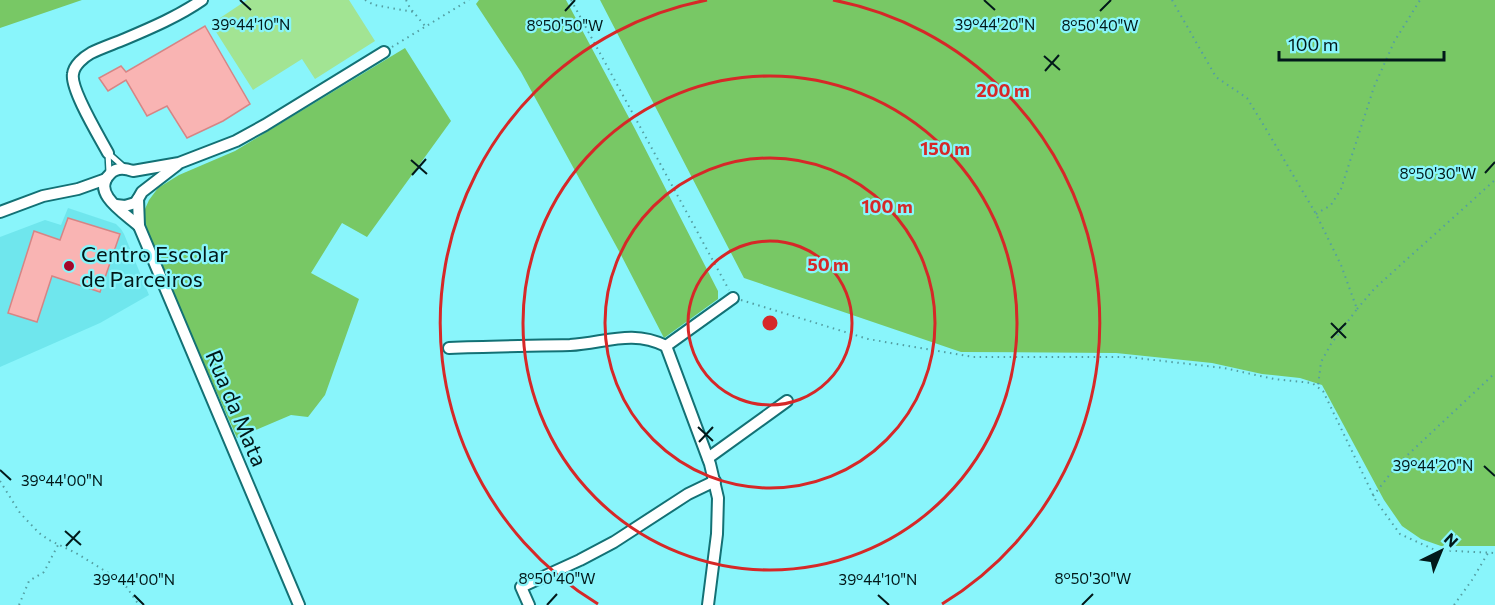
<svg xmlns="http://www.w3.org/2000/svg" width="1495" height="605" viewBox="0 0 1495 605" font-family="Commissioner,sans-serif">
<rect width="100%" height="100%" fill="#89f5fb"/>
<!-- built -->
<polygon fill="#6fe6ed" points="68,208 116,224 121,229 124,234 149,295 100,323 0,367 0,237 45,220 61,225"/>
<!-- green -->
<polygon fill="#a2e493" points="247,0 349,0 375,41 315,79 302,59 253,90 211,24"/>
<!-- forest -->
<g fill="#78c865">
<polygon points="0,0 82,0 0,28"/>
<polygon points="479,0 566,0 635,129 718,291 718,299 664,338 620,253 521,72 476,4"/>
<polygon points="600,0 1495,0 1495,546 1441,546 1421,539 1402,526 1384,500 1322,385 1300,378 1262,374 1212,363 1116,353 961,352 744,278"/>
<polygon points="405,48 451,121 367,237 342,223 311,273 359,299 325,395 308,417 291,415 237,438 150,241 145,221 145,209 149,200 158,188 179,175 235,151"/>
</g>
<!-- building -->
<g fill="#f9b4b3" stroke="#d68585" stroke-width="1.5">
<polygon points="205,26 250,104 223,121 187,138 167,106 147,116 126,80 108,91 99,78 121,66 126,72"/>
<polygon points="68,218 120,234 100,292 52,276 37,322 8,313 34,231 60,240"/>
</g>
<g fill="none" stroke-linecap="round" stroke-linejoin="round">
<defs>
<g id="service">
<polyline points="108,153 125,168"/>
<polyline points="108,153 109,172"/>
</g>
<g id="minor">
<path d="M108,153C100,138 70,89 73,74C74,65 84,57 91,53C101,48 113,44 125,39C151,28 179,16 202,0"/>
<polyline points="138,199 139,226 299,605"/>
<polyline points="116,205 125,206 135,203 138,199 142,192 177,165"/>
<polyline points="0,212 43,196 78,189 106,179"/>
<path d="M139,226C126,214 90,193 110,174C116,167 125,168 133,171L179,163L236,141L265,125L384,52"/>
<polyline points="666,346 710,464 718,498 717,534 708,605"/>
<polyline points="666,346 733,298"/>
<path d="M449,348C489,346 530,346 570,345C605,343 632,329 666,346"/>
<polyline points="708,458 787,401"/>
<polyline points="529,605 521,587 580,560 614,542 688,494 715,481"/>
</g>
</defs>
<!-- service casing -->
<use href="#service" stroke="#137175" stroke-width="8"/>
<!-- minor casing -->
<use href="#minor" stroke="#137175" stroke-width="14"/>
<!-- path -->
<g stroke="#549ea2" stroke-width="2" stroke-dasharray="1.5 4.5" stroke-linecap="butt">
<polyline points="365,0 374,5 414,12"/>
<polyline points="406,0 410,8 425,26"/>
<polyline points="571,0 729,290"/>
<polyline points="1172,0 1216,77 1247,98 1266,129 1316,214 1341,265 1357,309 1331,344 1321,362 1318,386"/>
<polyline points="392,47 469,0"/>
<polyline points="1316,214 1331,205 1341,189 1374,87 1394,42 1420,0"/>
<polyline points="741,300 868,339 973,357 1128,357 1224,368 1274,379 1312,383 1323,391 1376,501 1400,534 1435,550 1495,553"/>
<polyline points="1357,309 1375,288 1495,180"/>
<polyline points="0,481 20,513 39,533 49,540 76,553 123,582 139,605"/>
<polyline points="1373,496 1398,464 1495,373"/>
<polyline points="19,605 29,581 44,572 58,545"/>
<polyline points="1454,605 1472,580 1488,553"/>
</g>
<!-- service -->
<use href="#service" stroke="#fff" stroke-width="5"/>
<!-- minor -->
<use href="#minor" stroke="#fff" stroke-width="10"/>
</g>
<!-- ticks -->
<path fill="none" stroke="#02191a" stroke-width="2" d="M240,0L251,10M984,0L995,10M565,11L575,0M1100,11L1111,0M1044,56L1060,70M1045,71L1059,55M411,160L427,174M1485,173L1495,162M412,175L426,159M1331,323L1346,338M1331,338L1346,323M698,427L713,441M699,442L713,427M1484,466L1495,476M0,470L11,480M65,531L81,545M66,546L80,531M134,595L144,605M878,595L889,605M547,605L557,594M1082,605L1093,594"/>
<!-- distance rings -->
<g fill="none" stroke="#d62828" stroke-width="3">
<circle cx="770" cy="323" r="82"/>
<circle cx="770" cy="323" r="165"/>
<circle cx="770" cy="323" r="247"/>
<path d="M598 604A329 329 0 0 1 707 0M833 0A329 329 0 0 1 942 604"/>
</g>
<!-- markers -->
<circle fill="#a4072a" stroke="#89f5fb" stroke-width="2" cx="69" cy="266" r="6"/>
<g text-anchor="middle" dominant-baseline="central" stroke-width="4.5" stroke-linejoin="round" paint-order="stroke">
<!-- poi labels -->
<g font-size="22" fill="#02191a" stroke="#89f5fb" text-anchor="start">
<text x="81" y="253">Centro Escolar<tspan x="81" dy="25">de Parceiros</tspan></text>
</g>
<!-- street labels -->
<g font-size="22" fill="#02191a" stroke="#89f5fb">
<text transform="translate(237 408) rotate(67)">Rua da Mata</text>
</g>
</g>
<g font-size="15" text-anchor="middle" fill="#02191a" stroke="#89f5fb" stroke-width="4.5" stroke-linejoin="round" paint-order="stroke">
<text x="251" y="30">39°44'10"N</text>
<text x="995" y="30">39°44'20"N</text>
<text x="565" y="31">8°50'50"W</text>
<text x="1100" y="31">8°50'40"W</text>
<text x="1438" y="179">8°50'30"W</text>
<text x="1433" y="471">39°44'20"N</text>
<text x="62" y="486">39°44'00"N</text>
<text x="557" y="584">8°50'40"W</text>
<text x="1093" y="584">8°50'30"W</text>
<text x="134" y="585">39°44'00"N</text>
<text x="878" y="585">39°44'10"N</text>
</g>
<circle cx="770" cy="323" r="9" fill="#d62828" stroke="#89f5fb" stroke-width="3"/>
<g font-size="18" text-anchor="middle" font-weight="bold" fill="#d62828" stroke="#89f5fb" stroke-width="4.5" stroke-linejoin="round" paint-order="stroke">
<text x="1003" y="97">200 m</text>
<text x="945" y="155">150 m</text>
<text x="887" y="213">100 m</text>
<text x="828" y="271">50 m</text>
</g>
<!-- north arrow -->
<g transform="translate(1441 551) rotate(43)" stroke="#89f5fb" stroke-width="4.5" paint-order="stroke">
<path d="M0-4.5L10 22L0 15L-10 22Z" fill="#02191a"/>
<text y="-9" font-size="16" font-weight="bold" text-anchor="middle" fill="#02191a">N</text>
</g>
<!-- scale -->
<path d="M1279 51v9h165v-9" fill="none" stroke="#02191a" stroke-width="3"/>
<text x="1288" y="51" font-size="18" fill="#02191a" stroke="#89f5fb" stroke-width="4.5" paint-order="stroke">100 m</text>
</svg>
